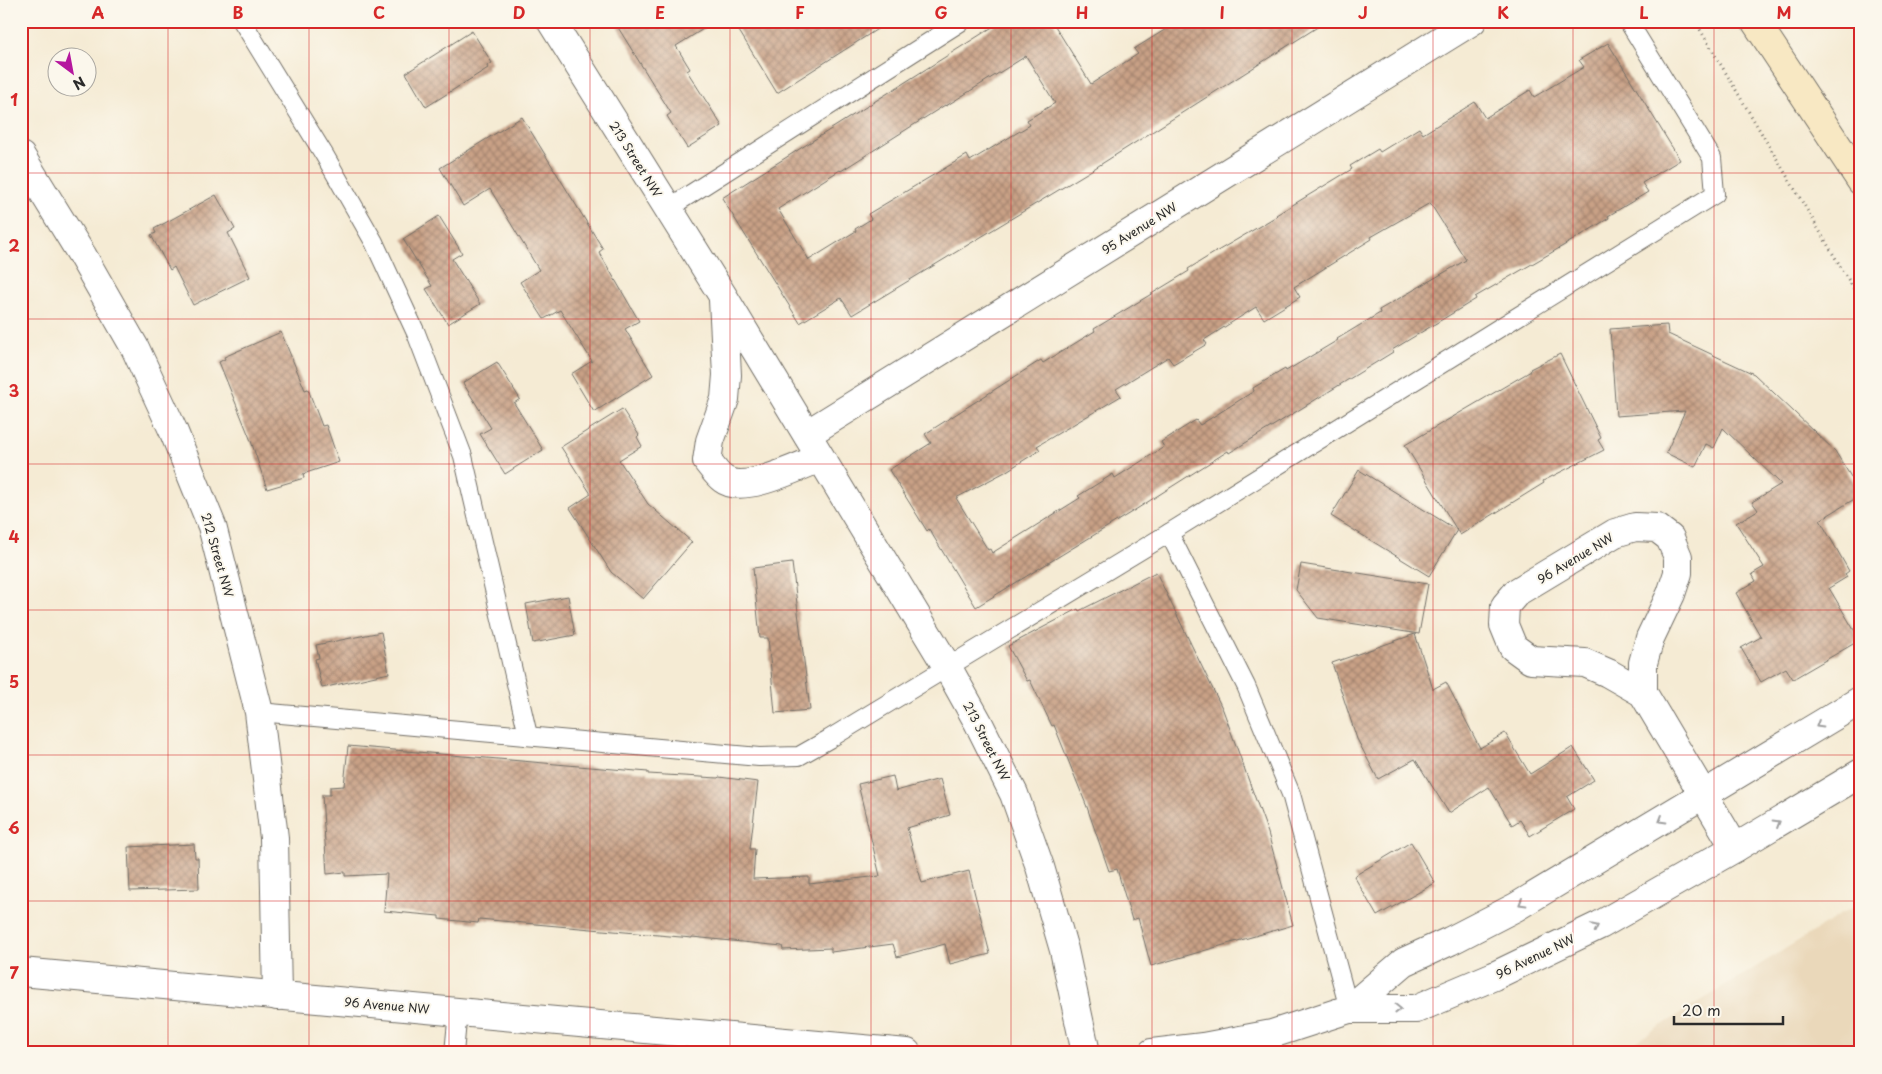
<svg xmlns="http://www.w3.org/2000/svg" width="1882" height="1074" viewBox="0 0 1882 1074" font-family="'Playpen Sans',sans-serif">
<defs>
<pattern id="building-cross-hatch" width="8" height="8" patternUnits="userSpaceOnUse" patternTransform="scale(1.25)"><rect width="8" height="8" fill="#c9a186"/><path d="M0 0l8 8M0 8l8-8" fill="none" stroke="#a3836e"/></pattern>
</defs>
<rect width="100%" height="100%" fill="#fbf7ec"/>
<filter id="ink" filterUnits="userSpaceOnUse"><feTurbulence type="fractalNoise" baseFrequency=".02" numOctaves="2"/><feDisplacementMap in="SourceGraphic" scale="10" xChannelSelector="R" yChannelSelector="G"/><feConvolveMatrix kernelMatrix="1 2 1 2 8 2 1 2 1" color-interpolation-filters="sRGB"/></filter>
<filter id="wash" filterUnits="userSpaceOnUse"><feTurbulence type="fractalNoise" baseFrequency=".0096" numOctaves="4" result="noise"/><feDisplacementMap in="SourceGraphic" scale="20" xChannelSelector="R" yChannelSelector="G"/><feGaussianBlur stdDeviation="1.12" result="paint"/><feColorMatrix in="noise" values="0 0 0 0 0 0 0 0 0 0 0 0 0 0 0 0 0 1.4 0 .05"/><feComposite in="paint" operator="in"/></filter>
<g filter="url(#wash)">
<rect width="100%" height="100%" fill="#f5ebd4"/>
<!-- built -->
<polygon fill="#ead8ba" points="1861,902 1861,1053 1617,1053"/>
<g id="blocks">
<!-- building -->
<g fill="url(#building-cross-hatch)" fill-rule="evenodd">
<polygon points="614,21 716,21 676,46 690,69 687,71 722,126 687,148 667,116 671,113"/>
<polygon points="733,21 890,21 777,93"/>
<path d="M1002,21H1052L1091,84L1138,54L1134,49L1179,21H1327L1095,168L852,315L841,298L800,323L722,198ZM1026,56L1055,103L1027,120L1030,125L970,161L967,155L868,214L871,219L855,229L856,231L809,260L778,209L840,170L841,171L945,105L946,106Z"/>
<polygon points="472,31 492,63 487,66 488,68 426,107 406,73"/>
<path d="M1608,43L1680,160L1642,183L1648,192L1608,216L1609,218L1575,239L1475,297L1476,299L1392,350L1393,352L1229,453L1228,451L1135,510L976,607L929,529L927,531L889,470L931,443L925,434L1041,360L1043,363L1095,331L1094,329L1189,271L1188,269L1214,253L1277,216L1276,215L1352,169L1350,166L1378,149L1380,152L1419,128L1423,134L1475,102L1485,118L1530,90L1534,97L1584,67L1579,60ZM1430,203L1466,260L1379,310L1380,313L1337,339L1338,340L1286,371L1285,369L1253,388L1254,391L1200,425L1196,420L1161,442L1164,447L1115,478L1113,474L1078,496L1080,498L992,553L990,549L988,550L956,498L1005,472L1040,450L1037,446L1121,396L1116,389L1168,357L1173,364L1207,344L1204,340L1256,307L1264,319L1300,297L1294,287L1372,239L1371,237Z"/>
<polygon points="522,117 603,249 599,252 639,321 625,329 653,375 594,412 571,374 592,361 560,310 544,319 520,282 539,270 490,189 463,206 440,168"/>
<polygon points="216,195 235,229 228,233 250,277 193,305 174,267 170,270 151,235 156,233 154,229"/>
<polygon points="439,216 462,253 452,259 480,304 448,324 426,289 432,286 403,239"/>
<polygon points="1667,325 1668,334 1754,374 1835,451 1861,493 1861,495 1820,520 1849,571 1845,574 1847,577 1829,588 1860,640 1793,679 1786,668 1761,682 1741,648 1761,637 1736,593 1756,581 1752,574 1764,567 1736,523 1758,510 1752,502 1781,484 1723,428 1714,448 1706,444 1695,467 1666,453 1685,411 1616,416 1610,329"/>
<polygon points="281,332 305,390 308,389 322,426 326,425 339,462 303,474 304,478 267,489 251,441 219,362 225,359 224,357"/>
<polygon points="1560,354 1601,438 1598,440 1604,450 1543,481 1544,483 1460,535 1405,445 1531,371 1530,369"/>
<polygon points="497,362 520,399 514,403 543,450 505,474 480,434 491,428 463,383"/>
<polygon points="622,409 639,435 637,437 642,446 619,460 648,504 692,542 643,599 611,572 570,508 591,494 561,447"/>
<polygon points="1359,470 1457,530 1429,576 1331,516"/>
<polygon points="792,563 810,710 775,713 768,638 760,638 753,568"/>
<polygon points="1301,564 1428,584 1419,634 1318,618 1296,590"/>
<polygon points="1156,572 1223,710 1268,833 1293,925 1151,966 1138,918 1132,920 1117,869 1109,871 1087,807 1054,725 1052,726 1030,680 1027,681 1008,646 1078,609 1079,611"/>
<polygon points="568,596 575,635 533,643 526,604"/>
<polygon points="381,632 389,673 322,688 315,659 319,658 316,645"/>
<polygon points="1415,634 1433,689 1446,682 1480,748 1505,733 1530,774 1573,747 1594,780 1567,797 1574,809 1530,836 1520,820 1512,825 1489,787 1449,813 1415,759 1378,779 1357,739 1332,663"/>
<polygon points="348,746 648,772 648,774 718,778 719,777 758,782 750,849 755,849 753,879 809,877 809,884 880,876 858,784 893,776 896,791 940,779 950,815 907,828 922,883 969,871 990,954 950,964 945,944 897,957 893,944 831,952 831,948 783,950 782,946 692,937 692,938 479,919 478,923 439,919 439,916 384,911 387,874 345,876 345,872 327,874 322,795 330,795 330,787 344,786"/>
<polygon points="1411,842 1435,883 1377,916 1354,876"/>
<polygon points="194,844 195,858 198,858 199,889 130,891 128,847"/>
</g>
</g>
</g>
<g filter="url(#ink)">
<use href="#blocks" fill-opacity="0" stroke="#726e66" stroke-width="1"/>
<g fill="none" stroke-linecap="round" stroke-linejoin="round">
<defs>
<g id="service">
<polyline points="242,21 325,156 374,242 416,333 463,456 528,735"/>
<polyline points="667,209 962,21"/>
<polyline points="1169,533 1246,686 1291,794 1349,1009"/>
<polyline points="259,712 759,757 799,756 829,739 1169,533 1715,194 1712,158 1628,21"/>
<polyline points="454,1053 458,1011"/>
</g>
<g id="minor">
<polyline points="551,21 723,296 948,668 978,722 1014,794 1040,867 1064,950 1086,1053"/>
<polyline points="21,156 82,255 135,348 173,430 212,526 259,712 274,838 277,996"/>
<path d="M723,300L727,375L725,399L710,441L707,461C712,467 717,475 723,479C743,495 799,466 820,458"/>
<polyline points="807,434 1472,21"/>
<polyline points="1643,693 1643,663 1650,638 1671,594 1678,573 1678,557 1670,538 1657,528 1635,527 1615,533 1517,592 1505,606 1504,625 1513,647 1531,660 1585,663 1608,673 1643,693 1735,848"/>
</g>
<g id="tertiary">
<polyline points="21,972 907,1053"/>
<polyline points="1349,1009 1404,962 1450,941 1516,907 1861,700"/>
<polyline points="1152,1053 1203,1047 1272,1034 1349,1009 1416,1009 1494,976 1600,925 1735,848 1861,773"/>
</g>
<polyline id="secondary" points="1755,21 1861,181"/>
</defs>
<!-- service casing -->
<use href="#service" stroke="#726e66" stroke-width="20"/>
<!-- minor casing -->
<use href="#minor" stroke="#726e66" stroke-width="30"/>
<!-- tertiary casing -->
<use href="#tertiary" stroke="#726e66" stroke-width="30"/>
<!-- secondary casing -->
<use href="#secondary" stroke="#726e66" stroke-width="30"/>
<!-- path -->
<polyline stroke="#726e66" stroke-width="3" stroke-dasharray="1 4" stroke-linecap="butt" points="1695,21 1861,301"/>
<!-- service -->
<use href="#service" stroke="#fff" stroke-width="18"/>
<!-- minor -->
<use href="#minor" stroke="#fff" stroke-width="28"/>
<!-- tertiary -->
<use href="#tertiary" stroke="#fff" stroke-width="28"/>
<!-- secondary -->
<use href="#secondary" stroke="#f8e8c3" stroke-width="28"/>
</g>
<!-- one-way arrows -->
<defs><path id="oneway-chevron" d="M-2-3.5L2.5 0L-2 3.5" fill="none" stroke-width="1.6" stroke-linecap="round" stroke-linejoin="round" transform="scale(1.25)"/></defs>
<g stroke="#a0a0a0">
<use href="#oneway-chevron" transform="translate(1819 725) rotate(149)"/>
<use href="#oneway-chevron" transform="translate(1662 820) rotate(149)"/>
<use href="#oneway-chevron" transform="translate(1777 823) rotate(-31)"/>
<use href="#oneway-chevron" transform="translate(1522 903) rotate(150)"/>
<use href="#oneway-chevron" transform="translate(1595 927) rotate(-26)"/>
<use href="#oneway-chevron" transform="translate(1398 1009) rotate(1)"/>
</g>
</g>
<!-- grid -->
<path fill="none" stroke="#d62828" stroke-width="1" stroke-opacity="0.55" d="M168,21V1053M309,21V1053M449,21V1053M590,21V1053M730,21V1053M871,21V1053M1011,21V1053M1152,21V1053M1292,21V1053M1433,21V1053M1573,21V1053M1714,21V1053M21,173H1861M21,319H1861M21,464H1861M21,610H1861M21,755H1861M21,901H1861"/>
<g text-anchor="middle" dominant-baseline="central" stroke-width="4" stroke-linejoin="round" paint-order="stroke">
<!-- street labels -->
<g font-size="12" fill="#2b2b2b" stroke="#fbf7ec">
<text transform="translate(636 159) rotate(58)">213 Street NW</text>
<text transform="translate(1139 228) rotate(-32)">95 Avenue NW</text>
<text transform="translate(218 555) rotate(74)">212 Street NW</text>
<text transform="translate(1575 558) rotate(-31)">96 Avenue NW</text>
<text transform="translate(987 741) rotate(63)">213 Street NW</text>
<text transform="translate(1535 956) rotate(-26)">96 Avenue NW</text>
<text transform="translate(387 1005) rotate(5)">96 Avenue NW</text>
</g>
</g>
<!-- margin -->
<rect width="1882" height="1074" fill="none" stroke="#fbf7ec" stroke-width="55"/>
<!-- north arrow -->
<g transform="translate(72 72) rotate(148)"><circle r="24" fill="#fbf7ec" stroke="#a8a59f"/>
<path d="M0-4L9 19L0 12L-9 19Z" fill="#b5179e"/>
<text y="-8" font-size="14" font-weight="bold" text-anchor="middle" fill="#2b2b2b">N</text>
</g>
<!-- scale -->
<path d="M1674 1016v8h109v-8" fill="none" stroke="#2b2b2b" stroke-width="2.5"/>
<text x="1682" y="1016" font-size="15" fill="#2b2b2b" stroke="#fbf7ec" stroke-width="4" paint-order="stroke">20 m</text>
<rect x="28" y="28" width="1826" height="1018" fill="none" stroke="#d62828" stroke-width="2"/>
<g font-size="16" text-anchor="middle" font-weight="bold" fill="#d62828">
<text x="98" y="19">A</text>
<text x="238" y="19">B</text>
<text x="379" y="19">C</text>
<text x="519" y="19">D</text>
<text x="660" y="19">E</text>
<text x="800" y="19">F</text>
<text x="941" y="19">G</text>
<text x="1082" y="19">H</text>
<text x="1222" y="19">I</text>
<text x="1363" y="19">J</text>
<text x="1503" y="19">K</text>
<text x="1644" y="19">L</text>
<text x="1784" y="19">M</text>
<text x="14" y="106">1</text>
<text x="14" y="252">2</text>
<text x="14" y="397">3</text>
<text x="14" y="543">4</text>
<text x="14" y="688">5</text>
<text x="14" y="834">6</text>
<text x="14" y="979">7</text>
</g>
</svg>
